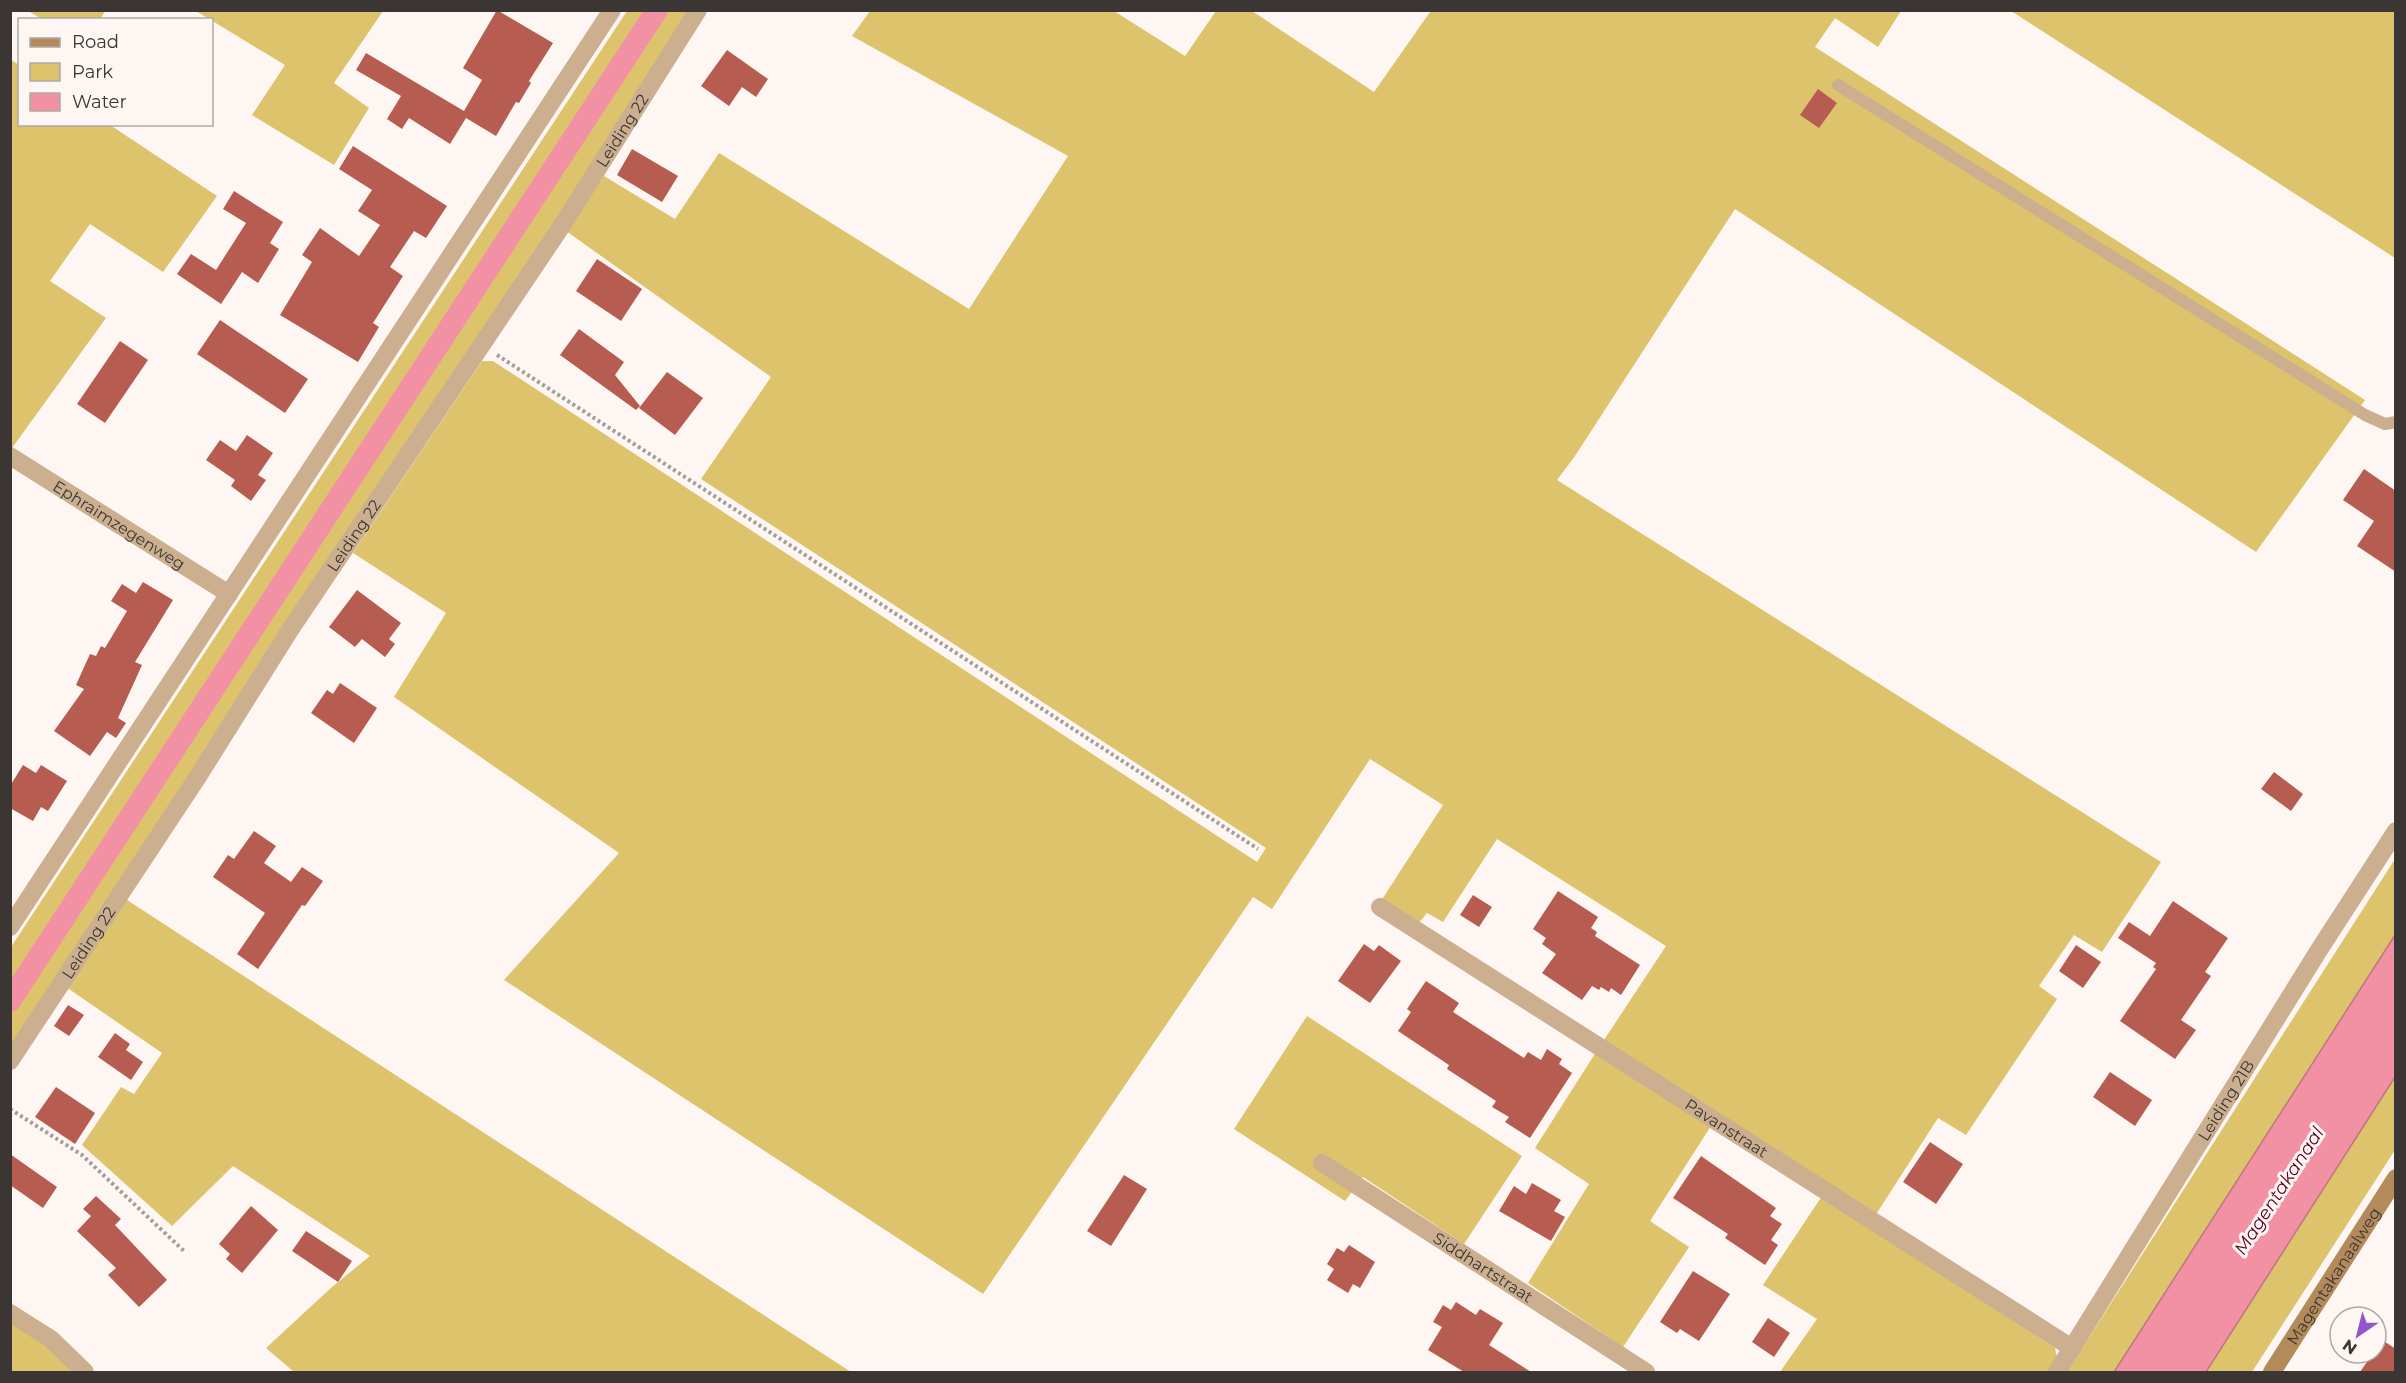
<svg xmlns="http://www.w3.org/2000/svg" width="2406" height="1383" viewBox="0 0 2406 1383" font-family="Montserrat,sans-serif">
<rect width="100%" height="100%" fill="#fdf6f2"/>
<!-- green -->
<g fill="#dec36d">
<polygon points="28,11 105,11 100,20 42,19"/>
<polygon points="196,11 383,11 334,83 369,108 334,165 252,115 285,65"/>
<polygon points="627,11 692,11 581,184 11,1047 11,947"/>
<polygon points="870,11 1114,11 1185,56 1216,11 1252,11 1374,92 1430,12 1429,11 1901,11 1878,47 1835,18 1815,47 2365,400 2256,552 1735,209 1575,456 1557,480 2161,862 2102,952 2074,935 2039,986 2057,999 1966,1135 1938,1118 1875,1216 1604,1040 1666,946 1497,839 1443,922 1427,913 1418,924 1381,901 1443,805 1370,759 1272,909 1253,897 983,1294 504,980 619,853 394,697 446,613 353,553 482,361 493,361 1257,862 1266,848 701,479 771,377 566,231 604,176 675,219 719,153 969,309 1068,156 852,36"/>
<polygon points="2011,11 2395,11 2395,258"/>
<polygon points="10,59 19,65 20,124 110,125 217,196 163,272 90,224 50,281 106,318 12,448 10,447"/>
<polygon points="2395,859 2395,935 2114,1372 2067,1372"/>
<polygon points="124,898 851,1372 294,1372 266,1348 332,1287 370,1256 233,1166 172,1226 82,1145 121,1087 134,1094 162,1053 66,987"/>
<polygon points="1307,1016 1522,1156 1464,1244 1363,1177 1345,1201 1234,1129"/>
<polygon points="1596,1052 1711,1126 1650,1221 1689,1247 1623,1347 1528,1283 1589,1184 1535,1148"/>
<polygon points="2395,1077 2395,1150 2252,1372 2206,1372"/>
<polygon points="1822,1196 2055,1348 2057,1358 2047,1372 1780,1372 1817,1319 1763,1285"/>
<polygon points="10,1321 47,1346 76,1372 11,1372"/>
</g>
<!-- water -->
<polygon fill="#f391a4" stroke="#bc7682" stroke-width="1.5" points="2395,935 2395,1077 2206,1372 2114,1372"/>
<g fill="none" stroke-linecap="round" stroke-linejoin="round">
<!-- canal -->
<polyline stroke="#f391a4" stroke-width="22" points="10,1001 657,10"/>
</g>
<!-- building -->
<g fill="#b75c50">
<polygon points="497,10 553,43 529,81 531,83 519,103 516,102 496,136 466,118 450,144 409,118 402,129 387,119 401,96 356,70 366,53 464,111 482,80 463,68"/>
<polygon points="727,50 768,79 756,97 742,87 729,106 701,86"/>
<polygon points="1818,89 1837,103 1819,128 1800,115"/>
<polygon points="353,146 447,206 426,238 414,231 390,267 403,276 373,323 379,327 358,362 280,315 312,262 302,255 320,228 359,256 380,225 358,211 372,190 339,169"/>
<polygon points="632,149 678,176 662,202 617,175"/>
<polygon points="234,191 283,222 270,243 279,249 258,283 242,272 221,304 177,274 191,254 216,270 246,223 223,209"/>
<polygon points="597,259 642,289 621,321 576,291"/>
<polygon points="220,320 308,379 285,413 197,354"/>
<polygon points="579,329 624,362 615,375 640,406 636,410 560,355"/>
<polygon points="120,341 148,360 105,423 77,404"/>
<polygon points="667,372 703,398 675,435 639,408"/>
<polygon points="247,435 273,453 258,475 266,480 251,501 231,486 235,480 206,460 220,440 236,451"/>
<polygon points="2364,469 2396,491 2396,572 2357,546 2374,521 2343,500"/>
<polygon points="143,582 173,600 135,662 142,665 118,718 126,723 116,738 107,732 90,756 54,731 84,689 76,685 90,654 96,656 101,646 105,648 127,611 111,601 122,584 136,593"/>
<polygon points="357,590 401,623 389,639 395,644 385,657 362,639 355,647 329,627"/>
<polygon points="340,683 377,708 354,743 311,713 327,690 333,694"/>
<polygon points="23,765 36,773 41,765 67,781 48,811 41,807 33,821 10,808 10,786"/>
<polygon points="2274,772 2303,794 2291,811 2261,789"/>
<polygon points="254,831 276,846 264,863 291,882 302,867 323,881 305,906 302,905 258,969 237,954 265,913 213,877 228,855 234,859"/>
<polygon points="1558,891 1598,917 1591,928 1597,932 1595,936 1640,965 1621,995 1611,988 1609,992 1601,987 1599,990 1592,986 1582,1000 1542,973 1556,954 1542,944 1546,938 1533,929"/>
<polygon points="1473,895 1492,907 1479,927 1460,915"/>
<polygon points="2173,901 2228,938 2205,972 2211,976 2181,1020 2196,1030 2175,1059 2120,1021 2156,969 2153,967 2156,963 2118,938 2129,922 2150,936"/>
<polygon points="1364,944 1374,951 1379,945 1401,961 1370,1003 1338,981"/>
<polygon points="2076,945 2101,962 2083,988 2059,971"/>
<polygon points="1426,981 1459,1003 1453,1012 1524,1058 1528,1052 1541,1060 1547,1049 1562,1059 1559,1064 1572,1073 1530,1138 1505,1122 1509,1117 1492,1107 1496,1101 1447,1069 1449,1065 1398,1031 1411,1012 1407,1009"/>
<polygon points="68,1005 84,1015 69,1036 54,1026"/>
<polygon points="115,1033 130,1044 126,1050 143,1062 131,1080 98,1057"/>
<polygon points="2110,1072 2152,1100 2135,1126 2093,1097"/>
<polygon points="56,1087 95,1113 75,1144 35,1117"/>
<polygon points="1930,1142 1963,1164 1936,1204 1903,1182"/>
<polygon points="10,1154 57,1187 43,1208 10,1185"/>
<polygon points="1701,1156 1776,1208 1770,1216 1782,1224 1771,1240 1778,1245 1765,1265 1725,1238 1728,1234 1673,1198"/>
<polygon points="1124,1175 1147,1189 1111,1246 1087,1231"/>
<polygon points="1532,1183 1561,1200 1554,1211 1565,1217 1551,1241 1499,1211 1514,1186 1526,1194"/>
<polygon points="96,1196 121,1219 115,1225 167,1280 139,1307 108,1275 116,1268 77,1231 91,1216 83,1209"/>
<polygon points="251,1206 278,1230 242,1273 226,1259 230,1254 219,1244"/>
<polygon points="306,1231 352,1261 338,1282 292,1251"/>
<polygon points="1349,1245 1375,1262 1360,1288 1353,1284 1348,1293 1327,1280 1334,1269 1327,1264 1337,1248 1344,1252"/>
<polygon points="1693,1271 1730,1294 1699,1341 1680,1329 1677,1333 1660,1322"/>
<polygon points="1456,1302 1476,1315 1480,1309 1503,1323 1489,1345 1531,1372 1464,1372 1428,1350 1442,1327 1433,1322 1443,1305 1451,1310"/>
<polygon points="1768,1318 1790,1333 1774,1357 1752,1342"/>
<polygon points="2382,1340 2396,1349 2396,1372 2360,1372 2373,1353 2376,1353 2376,1349"/>
</g>
<g fill="none" stroke-linecap="round" stroke-linejoin="round">
<!-- path -->
<g stroke="#a49e9b" stroke-width="4" stroke-dasharray="3 3" stroke-linecap="butt">
<polyline points="497,355 1258,849"/>
<polyline points="10,1109 82,1155 184,1251"/>
</g>
<!-- lane -->
<polyline stroke="#cbaf8f" stroke-width="12" points="1838,85 2365,415 2385,424 2396,422"/>
<!-- street -->
<g stroke="#cbaf8f" stroke-width="18">
<path id="s1" d="M10,456L229,594"/>
<path id="s2" d="M1380,907L2072,1348"/>
<polyline points="10,927 612,10"/>
<path id="s3" d="M10,1061L199,775L290,630L561,227L698,10"/>
<path id="s4" d="M1322,1163L1646,1372"/>
<polyline points="10,1313 51,1339 85,1372"/>
<path id="s5" d="M2057,1372L2319,950L2396,831"/>
</g>
<!-- secondary -->
<path stroke="#b38b5b" stroke-width="18" id="s6" d="M2272,1372L2396,1178"/>
</g>
<g text-anchor="middle" dominant-baseline="central" stroke-width="6" stroke-linejoin="round" paint-order="stroke">
<!-- street labels -->
<g font-size="16" fill="#3b3634" stroke="#fdf6f2">
<text stroke="none"><textPath href="#s3" startOffset="1114">Leiding 22</textPath></text>
<text stroke="none"><textPath href="#s1" startOffset="129">Ephraimzegenweg</textPath></text>
<text stroke="none"><textPath href="#s3" startOffset="628">Leiding 22</textPath></text>
<text stroke="none"><textPath href="#s3" startOffset="142">Leiding 22</textPath></text>
<text stroke="none"><textPath href="#s5" startOffset="320">Leiding 21B</textPath></text>
<text stroke="none"><textPath href="#s2" startOffset="411">Pavanstraat</textPath></text>
<text stroke="none"><textPath href="#s4" startOffset="192">Siddhartstraat</textPath></text>
<text stroke="none"><textPath href="#s6" startOffset="114">Magentakanaalweg</textPath></text>
</g>
<!-- water labels -->
<g font-size="18" font-style="italic" fill="#5a0022" stroke="#fdf6f2">
<text transform="translate(2279 1191) rotate(-57)">Magentakanaal</text>
</g>
</g>
<!-- border -->
<rect width="2406" height="1383" fill="none" stroke="#3b3634" stroke-width="24"/>
<!-- legend -->
<rect x="18" y="18" width="195" height="108" fill="#fdf6f2" stroke="#afa9a6" stroke-width="1.5"/>
<rect x="30" y="38" width="30" height="9" fill="#b38b5b" stroke="#afa9a6" stroke-width="1.5"/>
<text x="72" y="48" font-size="18" fill="#3b3634">Road</text>
<rect x="30" y="63" width="30" height="18" fill="#dec36d" stroke="#afa9a6" stroke-width="1.5"/>
<text x="72" y="78" font-size="18" fill="#3b3634">Park</text>
<rect x="30" y="93" width="30" height="18" fill="#f391a4" stroke="#afa9a6" stroke-width="1.5"/>
<text x="72" y="108" font-size="18" fill="#3b3634">Water</text>
<!-- north arrow -->
<g transform="translate(2358 1335) rotate(215)"><circle r="28" fill="#fdf6f2" stroke="#afa9a6" stroke-width="1.5"/>
<path d="M0-4.5L10 22L0 15L-10 22Z" fill="#9155cc"/>
<text y="-9" font-size="16" font-weight="bold" text-anchor="middle" fill="#3b3634">N</text>
</g>
</svg>
